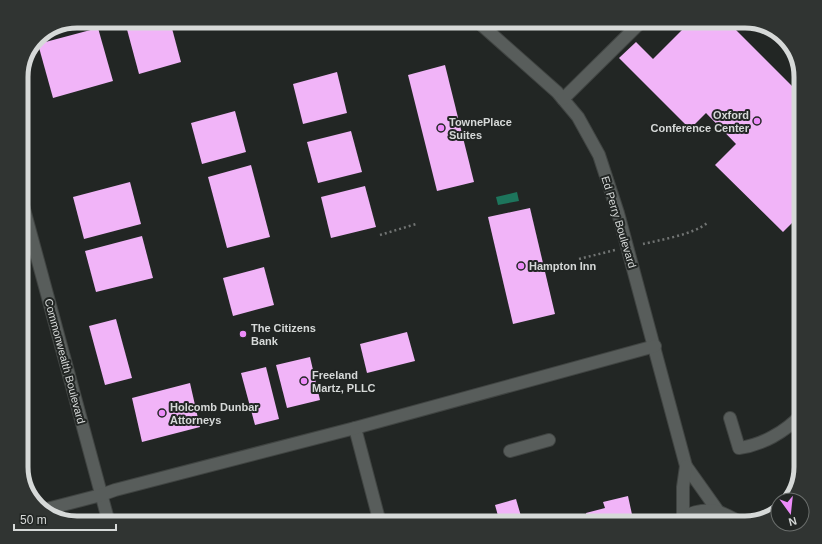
<svg xmlns="http://www.w3.org/2000/svg" width="822" height="544" viewBox="0 0 822 544" font-family="Helvetica,sans-serif">
<rect width="100%" height="100%" fill="#222624"/>
<!-- water -->
<polygon fill="#1d755c" points="517,192 519,201 498,205 496,197"/>
<!-- building -->
<g fill="#f1b4f8">
<polygon points="127,21 170,21 181,62 139,74 125,22"/>
<polygon points="691,21 727,21 792,86 801,77 801,214 783,232 715,165 736,144 706,113 690,129 619,58 636,42 653,59"/>
<polygon points="98,28 113,81 53,98 38,44"/>
<polygon points="445,65 474,182 437,191 408,75"/>
<polygon points="337,72 347,113 303,124 293,84"/>
<polygon points="235,111 246,152 202,164 191,123"/>
<polygon points="351,131 362,172 318,183 307,142"/>
<polygon points="251,165 270,237 227,248 208,177"/>
<polygon points="130,182 141,224 84,239 73,197"/>
<polygon points="365,186 376,227 331,238 321,197"/>
<polygon points="530,208 555,314 513,324 488,217"/>
<polygon points="142,236 153,278 96,292 85,251"/>
<polygon points="264,267 274,305 233,316 223,278"/>
<polygon points="116,319 132,378 105,385 89,326"/>
<polygon points="407,332 415,361 367,373 360,344"/>
<polygon points="310,357 320,400 287,408 276,365"/>
<polygon points="266,367 279,419 255,425 241,373"/>
<polygon points="190,383 200,427 142,442 132,398"/>
<polygon points="628,496 633,519 618,523 617,518 597,523 588,523 586,513 605,508 603,502"/>
<polygon points="516,499 523,523 500,523 495,505"/>
</g>
<g fill="none" stroke-linecap="round" stroke-linejoin="round">
<defs>
<g id="minor">
<polyline points="477,21 557,92 578,117 599,155 618,213 686,466 718,511"/>
<polyline points="563,99 642,21"/>
<polyline points="21,198 109,523"/>
<path d="M730,418L739,448C762,445 785,432 801,415"/>
<polyline points="355,428 380,523"/>
<polyline points="510,451 549,440"/>
<polyline points="43,510 101,495 115,490 355,428 655,346"/>
<polyline points="683,517 683,487 686,466"/>
<path d="M678,523C687,512 703,509 716,511C725,513 734,520 743,523"/>
</g>
</defs>
<!-- minor casing -->
<use href="#minor" stroke="#404442" stroke-width="14"/>
<!-- path -->
<g stroke="#717473" stroke-width="2.5" stroke-dasharray="2 3" stroke-linecap="butt">
<polyline points="380,235 416,224"/>
<path d="M643,244C660,240 695,234 707,223"/>
<polyline points="21,258 22,258"/>
<polyline points="579,259 615,250"/>
</g>
<!-- minor -->
<use href="#minor" stroke="#585d5b" stroke-width="12"/>
</g>
<!-- markers -->
<g fill="#ed8cfa" stroke="#222624" stroke-width="1.5">
<circle cx="757" cy="121" r="4"/>
<circle cx="441" cy="128" r="4"/>
<circle cx="521" cy="266" r="4"/>
<circle cx="243" cy="334" r="4"/>
<circle cx="304" cy="381" r="4"/>
<circle cx="162" cy="413" r="4"/>
</g>
<g text-anchor="middle" dominant-baseline="central" stroke-width="4" stroke-linejoin="round" paint-order="stroke">
<!-- poi labels -->
<g font-size="11" font-weight="bold" fill="#d6d9d8" stroke="#222624" text-anchor="start">
<text x="749" y="115" text-anchor="end">Oxford<tspan x="749" dy="13">Conference Center</tspan></text>
<text x="449" y="122">TownePlace<tspan x="449" dy="13">Suites</tspan></text>
<text x="529" y="266">Hampton Inn</text>
<text x="251" y="328">The Citizens<tspan x="251" dy="13">Bank</tspan></text>
<text x="312" y="375">Freeland<tspan x="312" dy="13">Martz, PLLC</tspan></text>
<text x="170" y="407">Holcomb Dunbar<tspan x="170" dy="13">Attorneys</tspan></text>
</g>
<!-- street labels -->
<g font-size="11" fill="#d6d9d8" stroke="#222624">
<text transform="translate(619 222) rotate(73)">Ed Perry Boulevard</text>
<text transform="translate(65 361) rotate(75)">Commonwealth Boulevard</text>
</g>
</g>
<!-- crop -->
<path d="M0 0H822V544H0ZM77 28H745A49 49 0 0 1 794 77V467A49 49 0 0 1 745 516H77A49 49 0 0 1 28 467V77A49 49 0 0 1 77 28Z" fill="#303432" fill-rule="evenodd"/>
<path fill="none" stroke="#d6d9d8" stroke-width="5" d="M77 28H745A49 49 0 0 1 794 77V467A49 49 0 0 1 745 516H77A49 49 0 0 1 28 467V77A49 49 0 0 1 77 28Z"/>
<!-- north arrow -->
<g transform="translate(790 512) rotate(165)"><circle r="19" fill="#222624" stroke="#6a6e6c"/>
<path d="M0-3L7 15L0 10L-7 15Z" fill="#ed8cfa"/>
<text y="-6" font-size="11" font-weight="bold" text-anchor="middle" fill="#d6d9d8">N</text>
</g>
<!-- scale -->
<path d="M14 524v6h102v-6" fill="none" stroke="#d6d9d8" stroke-width="2"/>
<text x="20" y="524" font-size="12" fill="#d6d9d8" stroke="#222624" stroke-width="3" paint-order="stroke">50 m</text>
</svg>
